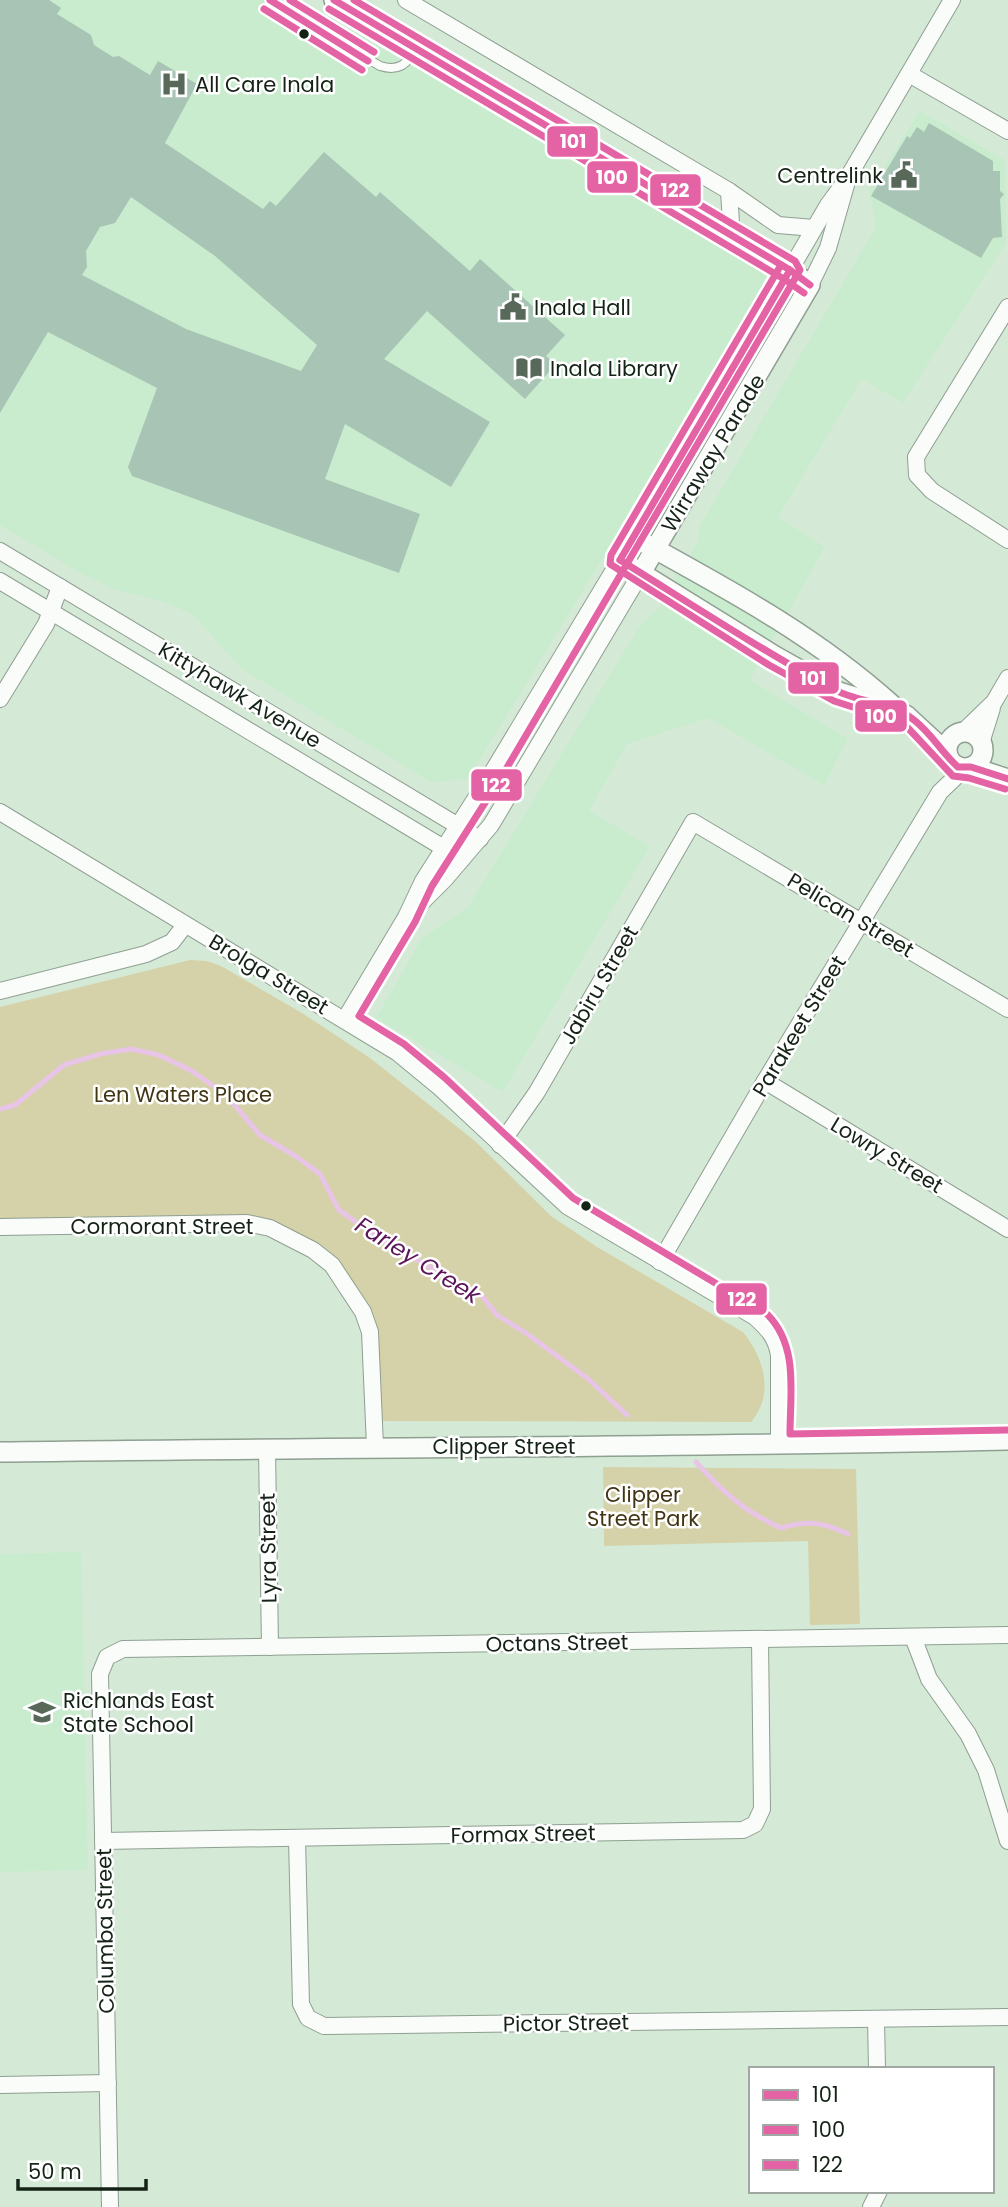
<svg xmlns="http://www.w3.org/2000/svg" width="1008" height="2207" viewBox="0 0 1008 2207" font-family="Poppins,sans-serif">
<rect width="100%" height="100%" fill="#d4ead7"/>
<!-- built -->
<g fill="#c9ecce">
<polygon points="0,0 299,0 764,271 770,284 468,779 431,782 243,670 192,614 162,601 113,589 80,573 0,525"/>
<polygon points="920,111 1005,160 1006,243 903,403 862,379 778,517 825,547 750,680 848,739 824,785 708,718 627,744 589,811 650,846 503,1092 376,1018 422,938 468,907 639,627 660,606 699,539 699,527 876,227 869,191"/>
<polygon points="81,1552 88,1870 0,1872 0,1554"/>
</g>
<!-- green -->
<g fill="#d5d2a9">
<path d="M190,960L207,961L221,966L302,1013L370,1058L475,1141L551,1216L597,1247L743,1332C764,1358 775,1394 751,1422L374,1421L370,1332L332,1265L270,1228L0,1227V1007Z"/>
<polygon points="603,1467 856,1469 860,1624 810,1625 808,1541 604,1546"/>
</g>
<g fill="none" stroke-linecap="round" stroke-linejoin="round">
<!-- stream -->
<g stroke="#e8c4e6" stroke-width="5">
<polyline points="0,1109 15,1105 64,1065 100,1054 131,1049 159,1055 192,1071 226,1095 260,1135 297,1157 320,1174 339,1210 383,1241 482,1296 497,1315 526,1333 587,1378 627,1415"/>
<path d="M696,1462C723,1492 743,1511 781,1528C806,1520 824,1522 848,1534"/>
</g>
</g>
<!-- building -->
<g fill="#a7c4b5" fill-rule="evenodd">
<path d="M0,0H49L61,8L57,14L91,35L94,45L113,57L119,56L150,75L158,61L197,84L165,143L263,209L270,201L276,206L324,152L376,197L380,192L470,271L480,259L565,335L546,356L556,364L525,399L427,311L384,359L490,422L451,487L345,424L325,479L420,514L399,573L132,476L128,467L157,388L48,332L0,413ZM131,197L215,256L317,345L301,371L186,329L82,275L87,267L86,251L100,227L115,223Z"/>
<polygon points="929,123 993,161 993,171 1000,171 1000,191 1004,194 1000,199 1002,237 993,238 981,258 871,196 907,136 910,138 917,127 924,132"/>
</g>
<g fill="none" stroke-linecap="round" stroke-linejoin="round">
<defs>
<path id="service" d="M270,0L380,66C399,72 406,64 417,50"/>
<g id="minor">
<polyline points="406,0 729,191 778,225 814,228"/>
<polyline points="909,74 1008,131"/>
<polyline points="729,191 732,238"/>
<polyline points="790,270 828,205 847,179 952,0"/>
<polyline points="810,285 828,248 846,185"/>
<polyline points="1008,307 916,457 917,475 932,491 1008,540"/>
<polyline points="0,551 480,839"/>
<polyline points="0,581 462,859"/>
<polyline points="0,699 46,624 60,587"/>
<polyline points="963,732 994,702 1008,678"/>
<polyline points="981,743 992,708"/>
<path d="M0,812L398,1053L438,1086L567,1206L755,1317C768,1329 776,1337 779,1355V1445"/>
<polyline points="413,911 445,879 491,825 641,573"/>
<polyline points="0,991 146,954 172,942 185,925"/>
<polyline points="345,1019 406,917 423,881 493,771 620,560"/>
<polyline points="765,1081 1008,1229"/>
<polyline points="500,1145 537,1092 693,822 1008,1009"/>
<polyline points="0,1227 247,1223 270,1228 313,1250 332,1265 363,1312 370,1332 375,1446"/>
<polyline points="660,1262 765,1081 940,792 965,768"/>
<polyline points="267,1448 270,1647"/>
<polyline points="913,1637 929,1679 968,1734 986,1770 1008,1841"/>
<polyline points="297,1838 301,2004 308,2018 324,2026 1008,2017"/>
<polyline points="103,1841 743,1830 755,1824 762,1809 760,1639"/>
<polyline points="876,2019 877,2069"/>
<polyline points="0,2085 108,2083"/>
<polyline points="110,2207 100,1674 107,1657 123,1649 1008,1635"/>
<polyline points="871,2207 879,2191"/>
</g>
<g id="tertiary">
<polyline points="334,0 490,94 790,270 810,285 641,573"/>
<polyline points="790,270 620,560 775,656 839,692 897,710 907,716 947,753"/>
<path d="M644,543C733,592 815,636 891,704"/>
<circle cx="965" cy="750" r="18"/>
<polyline points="971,767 1008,779"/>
<path d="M0,1452C336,1447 672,1448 1008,1440"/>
</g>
</defs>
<!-- service casing -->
<use href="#service" stroke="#8f9f91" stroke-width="10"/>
<!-- minor casing -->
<use href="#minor" stroke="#8f9f91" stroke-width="18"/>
<!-- tertiary casing -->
<use href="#tertiary" stroke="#8f9f91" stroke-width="22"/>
<!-- service -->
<use href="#service" stroke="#f9fcf9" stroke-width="8"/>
<!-- minor -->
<use href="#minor" stroke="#f9fcf9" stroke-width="16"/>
<!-- tertiary -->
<use href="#tertiary" stroke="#f9fcf9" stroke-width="19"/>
<defs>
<g id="bus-1">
<polyline points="270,0 368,61"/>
<polyline points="334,0 790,270 810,285"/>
<path d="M620,560C691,604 761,650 835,690C860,703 891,702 914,720C932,734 942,753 958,767H971L1008,779"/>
<polyline points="620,560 790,270"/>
</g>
<g id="bus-2">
<polyline points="264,9 362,70"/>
<polyline points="329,9 784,279 804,293"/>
<polyline points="781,265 611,555 610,564 769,665 834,701 893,720 908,728 953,776 969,778 1005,789"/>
</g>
<g id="bus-3">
<polyline points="290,0 374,52"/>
<path d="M354,0L795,261L800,270L502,776L432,886L415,922L359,1016L404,1044L445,1078L573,1198L767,1314C799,1346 790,1393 790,1434L1008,1430"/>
</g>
</defs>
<!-- bus-1 casing -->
<use href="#bus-1" stroke="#fff" stroke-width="12"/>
<!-- bus-2 casing -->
<use href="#bus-2" stroke="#fff" stroke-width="12"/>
<!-- bus-3 casing -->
<use href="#bus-3" stroke="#fff" stroke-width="12"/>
<!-- bus-1 -->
<use href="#bus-1" stroke="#e463a4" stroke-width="7"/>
<!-- bus-2 -->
<use href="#bus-2" stroke="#e463a4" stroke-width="7"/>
<!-- bus-3 -->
<use href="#bus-3" stroke="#e463a4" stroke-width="7"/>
</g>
<!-- icons -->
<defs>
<symbol id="hospital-bare" viewBox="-9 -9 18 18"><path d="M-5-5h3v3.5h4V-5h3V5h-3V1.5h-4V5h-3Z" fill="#58695a" stroke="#fff" stroke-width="2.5" paint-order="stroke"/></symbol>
<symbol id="civic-bare" viewBox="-9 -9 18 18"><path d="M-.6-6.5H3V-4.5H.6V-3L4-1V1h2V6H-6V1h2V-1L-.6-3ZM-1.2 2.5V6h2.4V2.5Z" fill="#58695a" stroke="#fff" stroke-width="2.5" paint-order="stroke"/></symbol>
<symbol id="library-bare" viewBox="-9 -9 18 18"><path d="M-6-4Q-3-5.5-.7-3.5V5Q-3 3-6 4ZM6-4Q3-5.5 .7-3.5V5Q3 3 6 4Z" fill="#58695a" stroke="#fff" stroke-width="2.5" paint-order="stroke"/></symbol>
<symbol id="school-bare" viewBox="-9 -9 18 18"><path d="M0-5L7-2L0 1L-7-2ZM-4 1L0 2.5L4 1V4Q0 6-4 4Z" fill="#58695a" stroke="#fff" stroke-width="2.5" paint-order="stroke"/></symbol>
</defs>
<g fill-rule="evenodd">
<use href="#hospital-bare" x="155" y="65" width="38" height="38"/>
<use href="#civic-bare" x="885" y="156" width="38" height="38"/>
<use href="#civic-bare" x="494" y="288" width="38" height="38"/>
<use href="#library-bare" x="510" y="349" width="38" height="38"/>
<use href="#school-bare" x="23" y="1693" width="38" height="38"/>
</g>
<!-- markers -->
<g fill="#152317" stroke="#fff" stroke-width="2.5">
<circle cx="304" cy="34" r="6"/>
<circle cx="586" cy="1206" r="6"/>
</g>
<g text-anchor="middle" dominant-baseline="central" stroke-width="5" stroke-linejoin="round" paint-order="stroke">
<!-- poi labels -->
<g font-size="21" fill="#152317" stroke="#fff" text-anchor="start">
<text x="195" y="84">All Care Inala</text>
<text x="883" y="175" text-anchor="end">Centrelink</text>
<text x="534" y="307">Inala Hall</text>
<text x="550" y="368">Inala Library</text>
<text x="63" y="1700">Richlands East<tspan x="63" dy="24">State School</tspan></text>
</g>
<!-- street labels -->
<g font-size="21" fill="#152317" stroke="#fff">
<text transform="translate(713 453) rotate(-59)">Wirraway Parade</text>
<text transform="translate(240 695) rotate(31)">Kittyhawk Avenue</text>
<text transform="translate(851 915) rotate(31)">Pelican Street</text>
<text transform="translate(269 974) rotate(31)">Brolga Street</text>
<text transform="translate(599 985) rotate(-60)">Jabiru Street</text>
<text transform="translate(799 1026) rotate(-59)">Parakeet Street</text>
<text transform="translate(887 1155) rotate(31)">Lowry Street</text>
<text x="162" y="1226">Cormorant Street</text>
<text x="504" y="1446">Clipper Street</text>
<text transform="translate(268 1548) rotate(-91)">Lyra Street</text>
<text transform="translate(557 1643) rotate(-1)">Octans Street</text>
<text transform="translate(523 1834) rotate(-1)">Formax Street</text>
<text transform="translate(105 1931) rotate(-91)">Columba Street</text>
<text transform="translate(566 2023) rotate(-1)">Pictor Street</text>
</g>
<!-- park labels -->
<g font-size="21" fill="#423513" stroke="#fff">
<text x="183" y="1094">Len Waters Place</text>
<text x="643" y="1494">Clipper<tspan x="643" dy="24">Street Park</tspan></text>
</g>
<!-- water labels -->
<g font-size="23" font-style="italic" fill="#5b145a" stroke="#fff">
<text transform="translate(418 1260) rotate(32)">Farley Creek</text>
</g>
</g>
<g stroke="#fff" stroke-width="2.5">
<rect x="546" y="125" width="53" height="33" rx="7" fill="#e463a4"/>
<rect x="586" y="160" width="53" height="34" rx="7" fill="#e463a4"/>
<rect x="649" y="173" width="53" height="34" rx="7" fill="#e463a4"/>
<rect x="787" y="661" width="53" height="34" rx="7" fill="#e463a4"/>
<rect x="854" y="699" width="54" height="34" rx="7" fill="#e463a4"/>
<rect x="470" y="768" width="53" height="34" rx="7" fill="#e463a4"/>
<rect x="715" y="1282" width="53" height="34" rx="7" fill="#e463a4"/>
</g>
<g font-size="19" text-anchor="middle" font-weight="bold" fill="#fff">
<text x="573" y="148">101</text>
<text x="612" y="184">100</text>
<text x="675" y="197">122</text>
<text x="813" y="685">101</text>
<text x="881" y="723">100</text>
<text x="496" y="792">122</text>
<text x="742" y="1306">122</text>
</g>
<!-- legend -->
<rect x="749" y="2067" width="245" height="126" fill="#ffffff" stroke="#a1a7a2" stroke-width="2"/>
<rect x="763" y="2090" width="35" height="10" fill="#e463a4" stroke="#a1a7a2" stroke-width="2"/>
<text x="812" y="2102" font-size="21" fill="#152317">101</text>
<rect x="763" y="2125" width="35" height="10" fill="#e463a4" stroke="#a1a7a2" stroke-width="2"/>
<text x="812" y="2137" font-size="21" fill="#152317">100</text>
<rect x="763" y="2160" width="35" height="10" fill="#e463a4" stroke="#a1a7a2" stroke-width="2"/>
<text x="812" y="2172" font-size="21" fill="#152317">122</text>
<!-- scale -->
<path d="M18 2179v10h128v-10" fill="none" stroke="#152317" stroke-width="3.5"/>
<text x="28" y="2179" font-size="21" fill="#152317" stroke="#ffffff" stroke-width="5" paint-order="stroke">50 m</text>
</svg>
